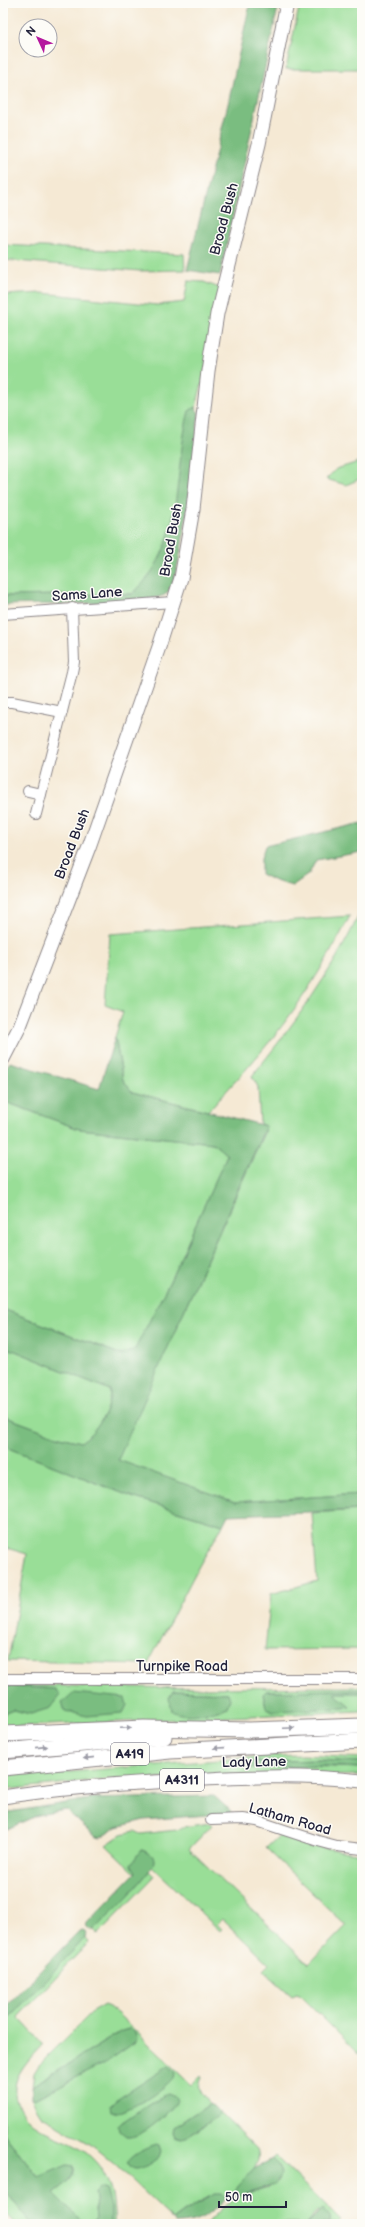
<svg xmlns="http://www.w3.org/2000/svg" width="365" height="2227" viewBox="0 0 365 2227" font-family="'Balsamiq Sans',sans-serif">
<rect width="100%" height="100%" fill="#fdfcf7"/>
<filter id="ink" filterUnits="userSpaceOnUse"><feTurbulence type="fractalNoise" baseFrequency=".025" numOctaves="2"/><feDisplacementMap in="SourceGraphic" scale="8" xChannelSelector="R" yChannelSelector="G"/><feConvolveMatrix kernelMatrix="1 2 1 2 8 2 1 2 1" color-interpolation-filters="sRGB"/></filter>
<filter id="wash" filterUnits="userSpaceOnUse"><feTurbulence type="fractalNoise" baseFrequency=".012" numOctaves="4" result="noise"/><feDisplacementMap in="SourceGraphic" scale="16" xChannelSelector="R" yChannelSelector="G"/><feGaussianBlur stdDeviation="0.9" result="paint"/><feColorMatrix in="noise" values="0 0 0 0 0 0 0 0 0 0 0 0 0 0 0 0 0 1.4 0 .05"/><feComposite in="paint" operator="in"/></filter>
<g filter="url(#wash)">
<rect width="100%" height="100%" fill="#f5e9d4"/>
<!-- green -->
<g fill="#99de97" stroke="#5e8069" fill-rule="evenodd">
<polygon points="300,3 362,3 362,69 286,69"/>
<polygon points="3,245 184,254 185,270 140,271 3,260"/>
<polygon points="188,281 204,282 222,289 213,342 197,403 176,545 163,593 3,596 3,295 42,293 157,305 184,302"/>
<polygon points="362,461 362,478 346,485 326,479 336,469"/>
<path d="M359,915H362L360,1494L235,1502L117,1460L264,1133L266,1126L260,1124L258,1087L252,1076C293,1025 331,974 359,915Z"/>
<path d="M350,916C324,967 293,1016 255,1059C240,1077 224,1093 208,1111L132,1092L123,1080L115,1037L123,1012L105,1005L110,934Z"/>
<polygon points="3,1101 79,1129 213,1143 227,1155 170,1281 135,1350 122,1355 3,1309"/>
<path d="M3,1346L110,1390C110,1410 97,1431 81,1442L60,1437L3,1416Z"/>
<polygon points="3,1446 132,1497 223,1525 199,1566 148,1664 8,1661 27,1554 3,1547"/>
<polygon points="362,1510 362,1649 265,1650 271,1594 317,1581 312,1513"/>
<path d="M3,1685L196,1688L362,1687V1690L266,1691L263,1694L266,1708L345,1702L333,1693H362V1711L3,1727V1714L13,1710L31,1714L55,1689ZM173,1691L228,1693L227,1707L203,1713Z"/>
<polygon points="303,1755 362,1758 362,1762 319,1760 248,1762 242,1764 362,1768 362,1775 96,1780 3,1790 3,1774 57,1773 268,1756"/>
<polygon points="210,1823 212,1825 189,1849 309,1964 346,1926 266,1848 281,1834 324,1848 362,1854 362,2057 301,1996 297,1994 292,1996 263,1970 269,1964 222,1919 217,1924 222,1929 220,1931 152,1866 153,1857 146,1851 141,1850 135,1873 106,1845 122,1834 134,1831 140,1834 177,1830 183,1827"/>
<polygon points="149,1871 154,1876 152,1879 98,1934 93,1929 133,1890"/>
<path d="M85,1938L89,1942L18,2017L43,2044C29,2060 8,2078 17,2102C30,2138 70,2134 93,2159C110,2176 115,2200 114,2224H111V2207L95,2192L97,2217L92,2224H85L54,2193C63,2185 76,2180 74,2166L39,2177L3,2133V2016L7,2018Z"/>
<path d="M104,2005L109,2007L118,2014L191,2085L201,2075L202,2077C196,2088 202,2095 210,2103L174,2127L186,2138L221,2114L257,2149C265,2167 238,2186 227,2198C213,2187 185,2211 173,2220L114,2164L90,2144L41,2115L32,2100L106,2062L135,2042L137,2038L134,2032L129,2029L122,2031L32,2086L34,2073L39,2065L92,2012ZM156,2099L160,2120L141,2133L122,2122L141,2111Z"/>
<polygon points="275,2156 341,2221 338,2224 329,2224 329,2218 317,2211 305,2224 207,2224 236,2196 269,2187 280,2167 272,2159"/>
<polygon points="3,2189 32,2224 16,2224 3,2210"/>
</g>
<!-- forest -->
<g fill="#7abd80" stroke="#4e705e">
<polygon points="250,3 279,3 220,275 187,270 228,104"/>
<path d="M195,407L199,413C195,441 183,582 166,594C152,605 27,604 3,605V596L132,594C186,547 172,474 189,411Z"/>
<polygon points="362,823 362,852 316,860 309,874 292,886 275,881 261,874 261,858 265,846"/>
<path d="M115,1037L123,1080L132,1092L266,1126L118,1460L235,1502L360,1494L361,1510L228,1515L223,1525L132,1497L3,1446V1416L60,1437L81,1442C96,1432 111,1409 110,1390L3,1346V1309L122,1355L135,1349L170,1281L227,1155L213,1143L79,1129L3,1101V1071L10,1062L99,1089Z"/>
<polygon points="3,1686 55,1689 60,1695 50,1708 31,1714 13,1710 3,1714"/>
<polygon points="362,1690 362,1693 334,1693 350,1706 344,1708 273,1711 266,1708 263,1694 266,1691"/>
<path d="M173,1691L228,1693L230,1699L227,1707C214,1712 185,1719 172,1711L169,1698Z"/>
<polygon points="73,1693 125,1698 127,1705 123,1713 87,1716 65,1711 62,1703"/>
<polygon points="319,1760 362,1762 362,1768 324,1766 252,1768 241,1765 247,1762"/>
<polygon points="214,1796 233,1813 144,1820 117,1827 100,1838 96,1837 66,1810 38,1815 3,1831 3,1813 91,1799"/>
<path d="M141,1850C146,1851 155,1855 154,1861C153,1873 102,1924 91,1930L86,1926L87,1923L136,1872L131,1864Z"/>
<polygon points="83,1930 86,1932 85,1938 12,2015 7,2018 3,2016 3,2009 79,1931"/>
<polygon points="129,2029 134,2031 137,2039 135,2042 107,2062 32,2100 32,2086 122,2031"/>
<path d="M168,2066L174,2071L175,2075C169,2087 124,2116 111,2112L110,2106L115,2101Z"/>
<path d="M168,2094L175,2097L177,2102C167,2114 142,2139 126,2137L119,2131L118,2126C122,2121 162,2095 168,2094Z"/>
<polygon points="210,2103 221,2114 186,2138 181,2139 175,2137 173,2132 174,2127"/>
<path d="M3,2133L39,2177L67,2165L74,2166C75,2180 64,2185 54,2193L85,2224H32L3,2189Z"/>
<path d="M156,2145L159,2146L161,2152L159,2158C151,2163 132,2179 127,2163C134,2154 145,2148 156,2145Z"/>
<polygon points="272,2159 280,2167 282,2174 275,2184 236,2196 234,2191 254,2169"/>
<polygon points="99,2187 106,2189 111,2207 111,2224 92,2224 97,2217 94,2192"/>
<path d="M215,2194H222L227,2198C212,2214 199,2224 177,2224L173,2220L192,2206Z"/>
<polygon points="322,2209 329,2218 329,2224 305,2224"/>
</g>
</g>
<g filter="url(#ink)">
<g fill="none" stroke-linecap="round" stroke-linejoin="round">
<defs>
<g id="minor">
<polyline points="3,614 173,602"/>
<polyline points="3,702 12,702 62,712"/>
<polyline points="28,791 41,794"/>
<polyline points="36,814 72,672 74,662 72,608"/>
<polyline points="3,1679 362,1679"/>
<polyline points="211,1820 243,1819 257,1821 318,1841 337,1846 362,1849"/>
</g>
<g id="major">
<polyline points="3,1059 20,1026 89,847 159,647 181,578 193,509 208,371 217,314 259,144 287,3"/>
<path d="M3,1797C59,1788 115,1784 172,1781C235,1777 299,1774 362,1781"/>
</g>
<g id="highway">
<polyline points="3,1734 144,1728 250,1730 362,1726"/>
<polyline points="3,1751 164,1737"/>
<polyline points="3,1768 170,1751 362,1741"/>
</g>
</defs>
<!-- minor casing -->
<use href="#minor" stroke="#8c8688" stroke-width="12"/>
<!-- major casing -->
<use href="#major" stroke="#8c8688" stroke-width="15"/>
<!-- highway casing -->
<use href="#highway" stroke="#8c8688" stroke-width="17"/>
<!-- minor -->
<use href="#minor" stroke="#fff" stroke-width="10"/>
<!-- major -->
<use href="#major" stroke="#fff" stroke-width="13"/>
<!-- highway -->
<use href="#highway" stroke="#fff" stroke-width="15"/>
</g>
<!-- one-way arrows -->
<defs><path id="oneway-solid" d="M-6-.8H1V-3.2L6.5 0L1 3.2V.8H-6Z"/></defs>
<g fill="#9c9ca7">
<use href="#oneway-solid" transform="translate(126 1728) rotate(-2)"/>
<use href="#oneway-solid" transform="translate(289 1728) rotate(-2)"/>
<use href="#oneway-solid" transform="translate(42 1747) rotate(-6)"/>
<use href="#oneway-solid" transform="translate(219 1748) rotate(176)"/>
<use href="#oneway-solid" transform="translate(89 1758) rotate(174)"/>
</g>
</g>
<g text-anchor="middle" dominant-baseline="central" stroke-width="3" stroke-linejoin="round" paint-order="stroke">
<!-- shield labels -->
<g fill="#fdfcf7" stroke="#646373" stroke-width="1">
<rect x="111" y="1743" width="38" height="22" rx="3"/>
<rect x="160" y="1769" width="44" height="22" rx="3"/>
</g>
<g font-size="13" font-weight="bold" fill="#22223b">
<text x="130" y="1754">A419</text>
<text x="182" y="1780">A4311</text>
</g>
<!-- street labels -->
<g font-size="14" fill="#22223b" stroke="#fdfcf7">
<text transform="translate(224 219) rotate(-75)">Broad Bush</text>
<text transform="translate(171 540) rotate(-80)">Broad Bush</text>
<text transform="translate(87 594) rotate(-4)">Sams Lane</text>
<text transform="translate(72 844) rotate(-69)">Broad Bush</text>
<text x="182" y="1666">Turnpike Road</text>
<text transform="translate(254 1762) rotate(-1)">Lady Lane</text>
<text transform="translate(290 1819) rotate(16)">Latham Road</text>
</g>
</g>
<!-- margin -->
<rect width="365" height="2227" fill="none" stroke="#fdfcf7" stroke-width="16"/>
<!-- north arrow -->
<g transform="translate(38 38) rotate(314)"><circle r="19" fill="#fdfcf7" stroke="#a5a5ac"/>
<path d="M0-3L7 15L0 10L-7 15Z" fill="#b5179e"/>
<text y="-6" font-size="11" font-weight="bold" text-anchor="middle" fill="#22223b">N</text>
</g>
<!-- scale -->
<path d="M219 2201v6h67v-6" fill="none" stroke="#22223b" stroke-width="2"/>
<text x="225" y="2201" font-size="12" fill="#22223b" stroke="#fdfcf7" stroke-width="3" paint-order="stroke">50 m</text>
</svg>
